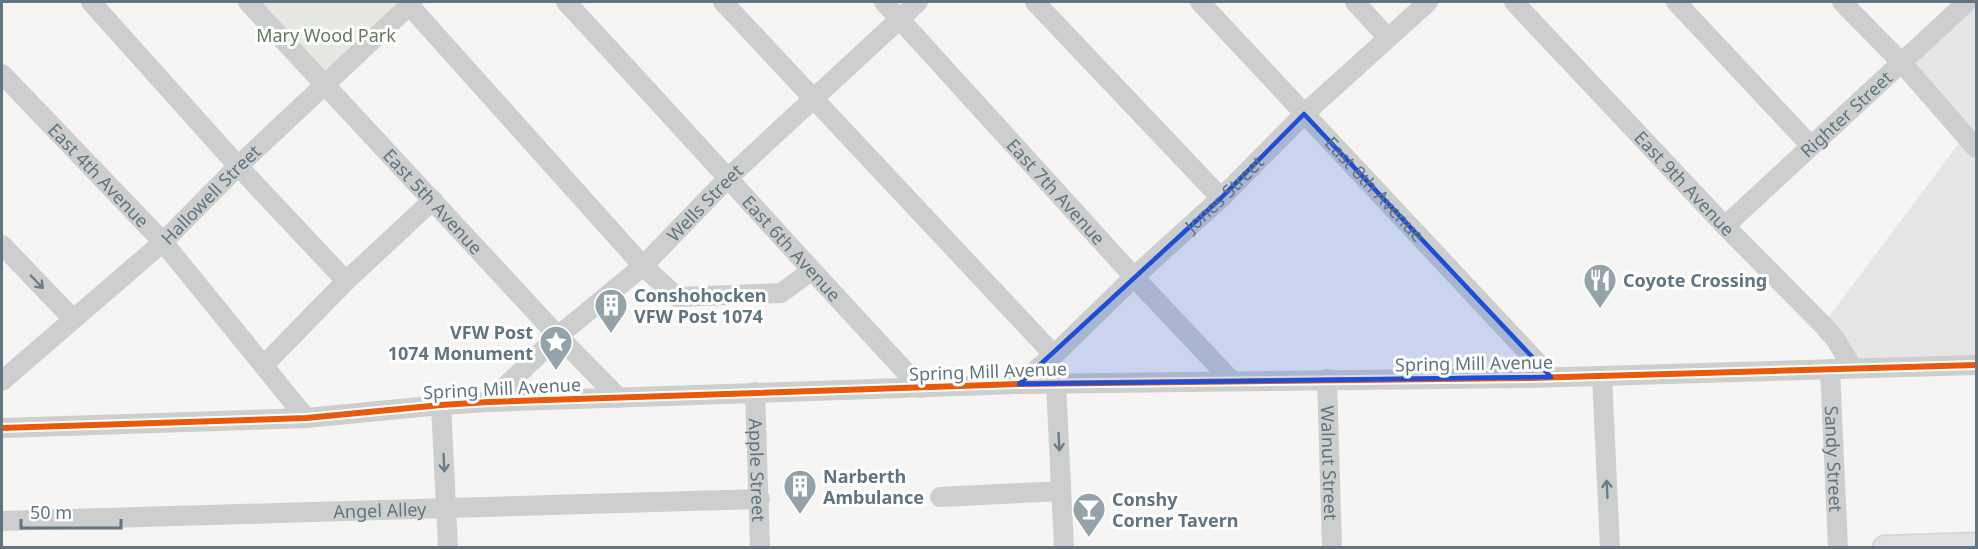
<svg xmlns="http://www.w3.org/2000/svg" width="1978" height="549" viewBox="0 0 1978 549" font-family="'Noto Sans',sans-serif">
<rect width="100%" height="100%" fill="#f6f5f4"/>
<!-- built -->
<polygon fill="#e5e7e6" points="1967,2 1976,2 1976,365 1859,368 1821,327 1965,135 1901,62"/>
<!-- green -->
<polygon fill="#e6e9e2" points="248,2 413,2 325,83"/>
<g fill="none" stroke-linecap="round" stroke-linejoin="round">
<defs>
<polyline id="major" points="1885,548 1976,545"/>
</defs>
<!-- major casing -->
<use href="#major" stroke="#d3d3d3" stroke-width="27"/>
<!-- minor -->
<g stroke="#cdcfcf" stroke-width="20">
<polyline points="91,2 238,166 346,281"/>
<path id="s1" d="M248,2L558,336L619,398"/>
<path id="s2" d="M566,2C685,130 801,260 921,388"/>
<polyline points="723,2 1054,355"/>
<path id="s3" d="M884,2L1134,277L1231,380"/>
<polyline points="1035,2 1221,198"/>
<path id="s4" d="M1200,2L1551,377"/>
<polyline points="1355,2 1388,38"/>
<path id="s5" d="M1514,2L1725,226L1823,325L1836,340L1852,367"/>
<polyline points="1676,2 1811,146"/>
<polyline points="1842,2 1901,62 1976,148"/>
<polyline points="409,5 643,266 677,297 781,293 811,271"/>
<path id="s6" d="M2,74L163,242L306,418"/>
<path id="s7" d="M1725,226L1967,2"/>
<polyline points="2,245 73,319"/>
<polyline points="264,365 346,281 433,200"/>
<path id="s8" d="M1830,369L1838,548"/>
<polyline points="1602,376 1610,548"/>
<path id="s9" d="M1327,379L1332,548"/>
<path id="s10" d="M2,381L163,242L238,166L413,2"/>
<path id="s11" d="M1019,384L1054,355L1134,277L1221,198L1304,114L1428,2"/>
<polyline points="1056,384 1064,548"/>
<path id="s12" d="M755,392L760,548"/>
<path id="s13" d="M489,402L558,336L643,266L729,177L918,2"/>
<polyline points="441,405 448,548"/>
<polyline points="2,428 306,418 441,405 489,402 1019,384 1530,378 1976,365"/>
<polyline points="940,497 1061,491"/>
<path id="s14" d="M2,521L760,499"/>
</g>
<!-- major -->
<use href="#major" stroke="#e1e1e2" stroke-width="24"/>
<defs>
<polyline id="cycleway" points="2,428 306,418 441,405 489,402 1019,384 1530,378 1976,365"/>
</defs>
<!-- cycleway casing -->
<use href="#cycleway" stroke="#fff" stroke-width="10"/>
<!-- cycleway -->
<use href="#cycleway" stroke="#e8590c" stroke-width="6"/>
</g>
<!-- one-way arrows -->
<defs><path id="oneway-shaft" d="M-6 0H5M1.5-3L5.5 0L1.5 3" fill="none" stroke-width="1.6" stroke-linecap="round" stroke-linejoin="round" transform="scale(1.5)"/></defs>
<g stroke="#6b7e88">
<use href="#oneway-shaft" transform="translate(37 282) rotate(46)"/>
<use href="#oneway-shaft" transform="translate(1059 442) rotate(87)"/>
<use href="#oneway-shaft" transform="translate(444 463) rotate(87)"/>
<use href="#oneway-shaft" transform="translate(1607 489) rotate(-93)"/>
</g>
<!-- marked area -->
<path fill="#1d4ed8" fill-opacity="0.2" stroke="#1d4ed8" stroke-width="4.5" stroke-linejoin="round" d="M1304,114L1551,377L1019,384L1221,198Z"/>
<!-- icons -->
<defs>
<symbol id="restaurant-pin" viewBox="-11 -11 22 30"><path d="M0 17L-7.5 6A9.5 9.5 0 1 1 7.5 6Z" fill="#94a2a9" stroke="#fff"/><path d="M-5-6h1v4h1v-4h1v4h1v-4h1v5L-1.5 .5V6h-2V.5L-5-1ZM5-6V6H3V1.5H1.5Q1.5-4 5-6Z" fill="#fff"/></symbol>
<symbol id="building-pin" viewBox="-11 -11 22 30"><path d="M0 17L-7.5 6A9.5 9.5 0 1 1 7.5 6Z" fill="#94a2a9" stroke="#fff"/><path d="M-4-6H4V6H1V3H-1V6H-4ZM-2.5-4.3h1.7v1.8h-1.7ZM.8-4.3h1.7v1.8H.8ZM-2.5-1h1.7V.8h-1.7ZM.8-1h1.7V.8H.8Z" fill="#fff"/></symbol>
<symbol id="sight-pin" viewBox="-11 -11 22 30"><path d="M0 17L-7.5 6A9.5 9.5 0 1 1 7.5 6Z" fill="#94a2a9" stroke="#fff"/><path d="M0-6L1.8-2.2L6-1.7L2.9 1.2L3.7 5.4L0 3.3L-3.7 5.4L-2.9 1.2L-6-1.7L-1.8-2.2Z" fill="#fff"/></symbol>
<symbol id="bar-pin" viewBox="-11 -11 22 30"><path d="M0 17L-7.5 6A9.5 9.5 0 1 1 7.5 6Z" fill="#94a2a9" stroke="#fff"/><path d="M-6-5H6L.8 .8V4.5H3.5V6h-7V4.5H-.8V.8Z" fill="#fff"/></symbol>
</defs>
<g fill-rule="evenodd">
<use href="#restaurant-pin" x="1581" y="261" width="38" height="52"/>
<use href="#building-pin" x="592" y="286" width="38" height="52"/>
<use href="#sight-pin" x="537" y="323" width="38" height="52"/>
<use href="#building-pin" x="781" y="467" width="38" height="52"/>
<use href="#bar-pin" x="1070" y="490" width="38" height="52"/>
</g>
<g text-anchor="middle" dominant-baseline="central" stroke-width="6" stroke-linejoin="round" paint-order="stroke">
<!-- park labels -->
<g font-size="18" fill="#66785f" stroke="#fff">
<text x="326" y="35">Mary Wood Park</text>
</g>
<!-- street labels -->
<g font-size="18" fill="#607580" stroke="#fff">
<text stroke="none"><textPath href="#s7" startOffset="165">Righter Street</textPath></text>
<text stroke="none"><textPath href="#s6" startOffset="140">East 4th Avenue</textPath></text>
<text stroke="none"><textPath href="#s5" startOffset="249">East 9th Avenue</textPath></text>
<text stroke="none"><textPath href="#s4" startOffset="256">East 8th Avenue</textPath></text>
<text stroke="none"><textPath href="#s3" startOffset="256">East 7th Avenue</textPath></text>
<text stroke="none"><textPath href="#s11" startOffset="280">Jones Street</textPath></text>
<text stroke="none"><textPath href="#s10" startOffset="280">Hallowell Street</textPath></text>
<text stroke="none"><textPath href="#s1" startOffset="272">East 5th Avenue</textPath></text>
<text stroke="none"><textPath href="#s13" startOffset="294">Wells Street</textPath></text>
<text stroke="none"><textPath href="#s2" startOffset="334">East 6th Avenue</textPath></text>
<text transform="translate(1474 363) rotate(-1)">Spring Mill Avenue</text>
<text transform="translate(988 371) rotate(-2)">Spring Mill Avenue</text>
<text transform="translate(502 388) rotate(-3)">Spring Mill Avenue</text>
<text stroke="none"><textPath href="#s8" startOffset="90">Sandy Street</textPath></text>
<text stroke="none"><textPath href="#s9" startOffset="84">Walnut Street</textPath></text>
<text stroke="none"><textPath href="#s12" startOffset="78">Apple Street</textPath></text>
<text stroke="none"><textPath href="#s14" startOffset="378">Angel Alley</textPath></text>
</g>
<!-- poi labels -->
<g font-size="18" font-weight="bold" fill="#607580" stroke="#fff" text-anchor="start">
<text x="1623" y="280">Coyote Crossing</text>
<text x="634" y="295">Conshohocken<tspan x="634" dy="21">VFW Post 1074</tspan></text>
<text x="533" y="332" text-anchor="end">VFW Post<tspan x="533" dy="21">1074 Monument</tspan></text>
<text x="823" y="476">Narberth<tspan x="823" dy="21">Ambulance</tspan></text>
<text x="1112" y="499">Conshy<tspan x="1112" dy="21">Corner Tavern</tspan></text>
</g>
</g>
<!-- border -->
<rect width="1978" height="549" fill="none" stroke="#607580" stroke-width="6"/>
<!-- scale -->
<path d="M21 519v9h100v-9" fill="none" stroke="#607580" stroke-width="3"/>
<text x="30" y="519" font-size="18" fill="#607580" stroke="#ffffff" stroke-width="4.5" paint-order="stroke">50 m</text>
</svg>
